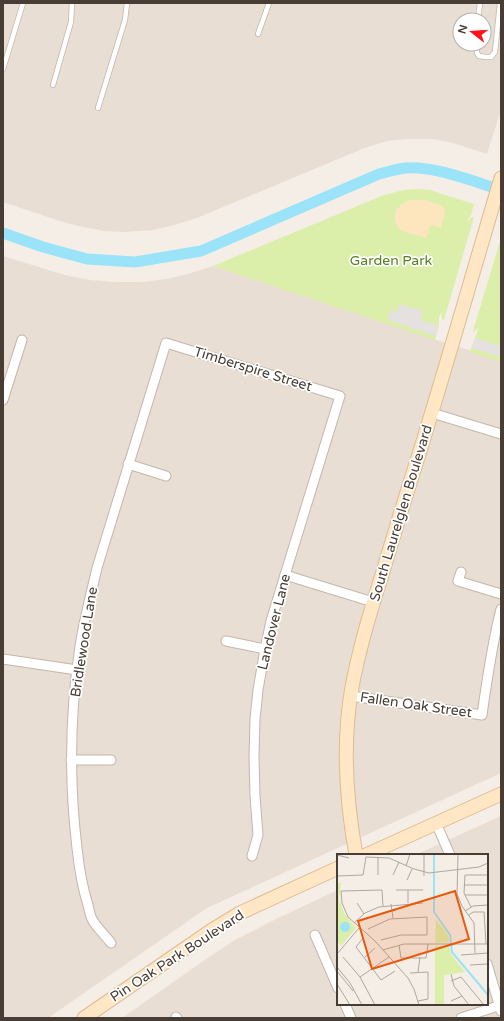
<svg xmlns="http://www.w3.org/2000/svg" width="504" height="1021" viewBox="0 0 504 1021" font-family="'Varela Round',sans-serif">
<rect width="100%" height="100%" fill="#f5eee6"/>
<!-- residential -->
<g fill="#e9ded3" fill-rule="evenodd">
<path d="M3,3H501V110L487,154L453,143L433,139H408L395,140L383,142L362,149L197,218L170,226L153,230L125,232L104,231L83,227L66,223L3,202ZM460,20H484V44H460Z"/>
<polygon points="3,256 65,275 90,280 116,282 143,282 166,279 188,274 213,266 430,338 501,360 501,773 207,908 48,1018 3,1018"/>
<polygon points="501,816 501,1018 122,1018 209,957 235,940 278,918 338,890 338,1004 487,1004 487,855 415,855"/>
</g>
<!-- green -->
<g fill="#dbeeaa">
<polygon points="417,189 431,190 439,193 474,204 471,215 468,219 467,222 472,217 474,217 444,320 442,319 441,312 439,317 439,326 437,325 434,335 436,336 435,340 213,266 384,195 404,190"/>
<polygon points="501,238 501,362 470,352 471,348 473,348 476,338 475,338 479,327 474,332 473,331"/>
</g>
<!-- sand -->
<path fill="#fde5bd" d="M411,200H426L443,206L445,212L441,228L430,225L426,238L402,231C392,224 393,211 402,204C405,202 408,201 411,200Z"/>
<!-- parking -->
<g fill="#e5e1de">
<polygon points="399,304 423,311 420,320 439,326 436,336 388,320 391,310 397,312"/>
<polygon points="475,338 501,346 501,357 471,348"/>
</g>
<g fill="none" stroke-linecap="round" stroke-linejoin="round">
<!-- canal -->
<path stroke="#9be3f8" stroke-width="11" d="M3,233L43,247L87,259L135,262L201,251L379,174C387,172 397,169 406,168C435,166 472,181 501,190"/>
<defs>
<g id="lane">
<polyline points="478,20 480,3"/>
<polyline points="258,34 269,3"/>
<polyline points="476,44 477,53 479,56 486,57 491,57 495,52 500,3"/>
<polyline points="3,69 23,3"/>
<polyline points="53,85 71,22 72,3"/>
<polyline points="98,108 125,20 127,3"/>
</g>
<g id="street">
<polyline points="3,400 22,340"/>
<polyline points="432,413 501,434"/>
<polyline points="128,464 166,476"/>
<polyline points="461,572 458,581 501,594"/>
<polyline points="285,575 373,602"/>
<polyline points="226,641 265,649"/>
<polyline points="3,659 77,670"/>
<path d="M351,696L482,715C487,679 492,644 501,609"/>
<polyline points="71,760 111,760"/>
<polyline points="436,823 450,855"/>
<polyline points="315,935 338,988"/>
<path d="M111,943C106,936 95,926 92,919C90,915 89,909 88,905C82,886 79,867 77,848C69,781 70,712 80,646C84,620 91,594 97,568L166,343L340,396L285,575L271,621L265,649L258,690L255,719L254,757L255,796L258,835L252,856"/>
<polyline points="487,964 501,1011"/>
<polyline points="345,1004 351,1018"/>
<polyline points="176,1017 177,1018"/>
<polyline points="461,1018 501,1005"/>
</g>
<g id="secondary">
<path d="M356,855C346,800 342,743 352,687C359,649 370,612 382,575C394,534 407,492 420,451C448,360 474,269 501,178"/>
<polyline points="366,855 501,794"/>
<polyline points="84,1018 212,930 240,913 338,868"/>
</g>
</defs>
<!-- lane casing -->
<use href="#lane" stroke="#c4b6aa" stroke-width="6"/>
<!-- street casing -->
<use href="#street" stroke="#c4b6aa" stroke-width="11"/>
<!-- secondary casing -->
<use href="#secondary" stroke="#ddbc92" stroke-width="15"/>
<!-- lane -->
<use href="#lane" stroke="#fff" stroke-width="4.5"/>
<!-- street -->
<use href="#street" stroke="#fff" stroke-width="9"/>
<!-- secondary -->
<use href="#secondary" stroke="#ffe7c5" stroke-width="13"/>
</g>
<g text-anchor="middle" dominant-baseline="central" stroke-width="3.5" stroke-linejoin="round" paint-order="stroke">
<!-- park labels -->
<g font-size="14" fill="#568120" stroke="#fff">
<text x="391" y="260">Garden Park</text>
</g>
<!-- street labels -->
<g font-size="14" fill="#483d34" stroke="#fff">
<text transform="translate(253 369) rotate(17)">Timberspire Street</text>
<text transform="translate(401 513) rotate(-73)">South Laurelglen Boulevard</text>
<text transform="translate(274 622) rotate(-76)">Landover Lane</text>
<text transform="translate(84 642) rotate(-81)">Bridlewood Lane</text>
<text transform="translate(416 705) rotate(8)">Fallen Oak Street</text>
<text transform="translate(177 956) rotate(-33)">Pin Oak Park Boulevard</text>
</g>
</g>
<!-- overview -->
<g transform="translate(337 854)">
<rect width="151" height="151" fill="#f5eee6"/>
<path d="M0,29H4L2,45L7,59L19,74L4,92L0,88ZM99,65L111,81L112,88L98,89ZM98,92H112L114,100L128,118L107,121V151H98Z" fill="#dbeeaa"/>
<path d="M3 73a5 5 0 1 1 10 0a5 5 0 1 1-10 0Z" fill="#9be3f8"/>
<path fill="none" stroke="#9be3f8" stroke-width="2" d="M97,0V58L113,81L115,98L151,141"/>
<path fill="none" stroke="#b0a79f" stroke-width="1" d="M121,0L120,40L125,52L137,69L138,99M0,1L12,4M69,12L73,0M41,21V3M56,21L62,8M0,22L26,21L29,3L52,4L77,15L92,19L142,13L151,9M87,22V0M70,26L75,15M127,31H151M59,36H86M128,41H151M20,49L27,60M71,49V36M54,50L56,64M46,52L45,36L4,37L5,49L11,63L38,87L71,124L77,135L82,151M134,53L127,39L128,21H151M128,57L136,52L151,51M132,61L136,58H147L149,90M17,69L28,59L42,53L86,49M31,75L53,65L90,63V81H64L44,86M26,84L19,93L44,126L58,117M62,91L64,104H89L91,90M46,96L67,90H151M0,100L22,74M124,101L151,99M6,103L23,123L38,151M28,103L38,94M133,111L151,110M0,113L13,129L25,151M0,117L16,137M81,118L83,103M73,119L91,118V145L81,147M114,120L117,132L132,151M23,123L52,103M114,127L124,123L147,151M0,130L13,151M114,147L125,142"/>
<path fill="#e8590c" fill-opacity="0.15" stroke="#e8590c" stroke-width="2" d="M118,37L132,85L35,115L21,67Z"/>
<rect width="151" height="151" fill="none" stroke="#483d34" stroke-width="2"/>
</g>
<!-- border -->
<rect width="504" height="1021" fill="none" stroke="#483d34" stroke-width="8"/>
<!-- north arrow -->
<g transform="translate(472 32) rotate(287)"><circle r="19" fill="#ffffff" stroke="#b6b1ae"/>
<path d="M0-3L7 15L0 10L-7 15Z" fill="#ff1218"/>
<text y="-6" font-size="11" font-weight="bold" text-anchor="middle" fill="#483d34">N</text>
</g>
</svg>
